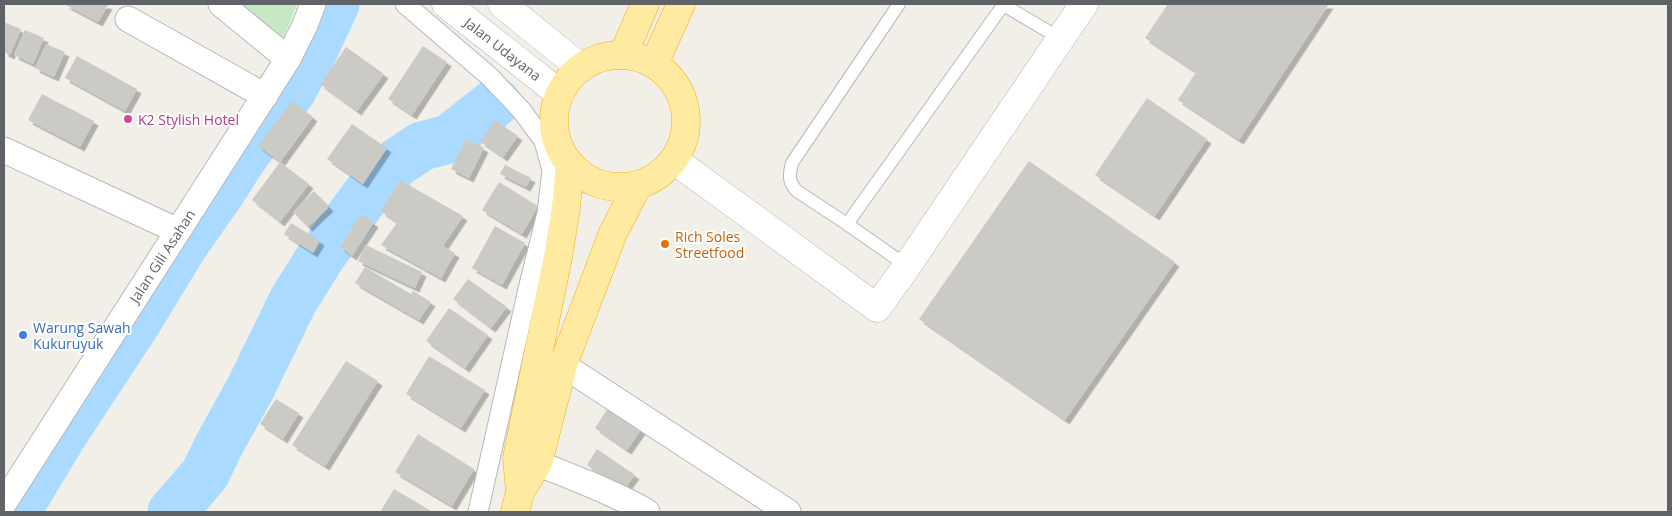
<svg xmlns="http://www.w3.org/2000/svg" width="1672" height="516" viewBox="0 0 1672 516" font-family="'Open Sans',sans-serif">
<defs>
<filter id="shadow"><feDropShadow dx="4.5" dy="4.5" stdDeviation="0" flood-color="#0004"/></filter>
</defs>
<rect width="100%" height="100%" fill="#f1efe8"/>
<!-- green -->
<polygon fill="#c5e8c5" points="230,4 297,4 280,46"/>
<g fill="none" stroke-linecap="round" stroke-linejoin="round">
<!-- river -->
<g stroke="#aadaff" stroke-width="49">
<polyline points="16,512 63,434 136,323 183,246 220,193 243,157 292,90 316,45 335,4"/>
<polyline points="172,512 205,474 219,445 250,389 293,301 321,256 375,183 398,162 422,146 449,139 496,102"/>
</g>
</g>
<!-- building -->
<g fill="#cccac5" filter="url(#shadow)">
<polygon points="64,4 106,4 108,5 98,22"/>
<polygon points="1168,4 1329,4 1239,140 1178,100 1196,72 1145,38"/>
<polygon points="4,22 21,29 10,55 4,52"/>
<polygon points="25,30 44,38 33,64 14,55"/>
<polygon points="46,44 65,52 54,77 35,68"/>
<polygon points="423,46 447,62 412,115 388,99"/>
<polygon points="346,47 384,74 357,111 320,84"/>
<polygon points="77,56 137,89 125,111 65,78"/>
<polygon points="42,94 94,121 80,147 28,120"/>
<polygon points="1147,98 1207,139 1155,216 1095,175"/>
<polygon points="292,101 313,117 280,162 309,184 280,222 252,200 280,162 258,146"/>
<polygon points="495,120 518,136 503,157 480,141"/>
<polygon points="352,124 387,148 363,184 327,159"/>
<polygon points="466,139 484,148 469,178 451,169"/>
<polygon points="1029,161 1175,262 1065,420 919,319"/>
<polygon points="505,165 531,178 526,187 500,174"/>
<polygon points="400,180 463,216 443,246 455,253 441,278 381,245 397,223 381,211"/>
<polygon points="499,182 538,206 522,234 482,210"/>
<polygon points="314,191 329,207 308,227 293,212"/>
<polygon points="361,214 374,223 352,256 340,247"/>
<polygon points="291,223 320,241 313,253 284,234"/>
<polygon points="495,226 525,243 502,285 472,268"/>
<polygon points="366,245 422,272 415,288 358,261"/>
<polygon points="365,267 411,294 413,291 431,302 419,320 355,283"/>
<polygon points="468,279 507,307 491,328 453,299"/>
<polygon points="449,308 488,335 465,368 426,341"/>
<polygon points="429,356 485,390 461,428 406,394"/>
<polygon points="346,361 378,381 325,466 292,445"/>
<polygon points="276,399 299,413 283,439 260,424"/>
<polygon points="608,408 641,430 627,450 595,428"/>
<polygon points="418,434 474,469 452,506 395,472"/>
<polygon points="597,449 635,475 623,491 587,465"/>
<polygon points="394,489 433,512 380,512"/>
</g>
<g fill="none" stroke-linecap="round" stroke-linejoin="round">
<defs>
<g id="service">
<polyline points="1002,4 1061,39"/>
<path d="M847,224L797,191C788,182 789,175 792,163L899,4"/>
<polyline points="907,266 847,224 1004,4"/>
</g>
<polyline id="pedestrian" points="405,4 490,77 522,111 544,141 552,170 547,213 529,285 478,512"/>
<g id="minor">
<polyline points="221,4 288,59"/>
<polyline points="128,19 265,96"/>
<polyline points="4,150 178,231"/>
<polyline points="563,365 788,512"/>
<path d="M519,458C548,466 575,478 603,490C618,497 633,503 647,512"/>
<polyline points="4,503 288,59 305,25 313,4"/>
</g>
<polyline id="tertiary" points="674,160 877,308 907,266 1084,4"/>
<g id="secondary">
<polyline points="446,4 560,94"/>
<polyline points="502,4 581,68"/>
</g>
<g id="trunk">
<circle cx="620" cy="121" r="66"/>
<polyline points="623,55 645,4"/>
<polyline points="654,64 681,4"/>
<polyline points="520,492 517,458 558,257 566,208 570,164"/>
<polyline points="515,512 520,492 538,463 563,365 613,233 638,185"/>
</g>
</defs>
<!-- service casing -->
<use href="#service" stroke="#b5b8bc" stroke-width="14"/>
<!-- pedestrian casing -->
<use href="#pedestrian" stroke="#b5b8bc" stroke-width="21"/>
<!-- minor casing -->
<use href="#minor" stroke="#b5b8bc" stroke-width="27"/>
<!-- tertiary casing -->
<use href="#tertiary" stroke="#b5b8bc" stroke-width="29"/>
<!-- secondary casing -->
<use href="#secondary" stroke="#b6babf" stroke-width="29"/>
<!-- trunk casing -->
<use href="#trunk" stroke="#f9ab00" stroke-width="29"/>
<!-- service -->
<use href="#service" stroke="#fff" stroke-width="12"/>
<!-- pedestrian -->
<use href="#pedestrian" stroke="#fff" stroke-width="19"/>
<!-- minor -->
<use href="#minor" stroke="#fff" stroke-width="25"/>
<!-- tertiary -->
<use href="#tertiary" stroke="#fff" stroke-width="28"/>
<!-- secondary -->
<use href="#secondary" stroke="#fff" stroke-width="28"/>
<!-- trunk -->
<use href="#trunk" stroke="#feeaa1" stroke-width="28"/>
</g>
<!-- markers -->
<circle fill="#d1479c" stroke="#fff" stroke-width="2" cx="128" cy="119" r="5"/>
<circle fill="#e8710a" stroke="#fff" stroke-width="2" cx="665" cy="244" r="5"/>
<circle fill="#3f7fe0" stroke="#fff" stroke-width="2" cx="23" cy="335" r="5"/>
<g text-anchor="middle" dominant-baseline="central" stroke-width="4" stroke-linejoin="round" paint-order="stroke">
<!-- street labels -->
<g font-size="14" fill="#5f6368" stroke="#fff">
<text transform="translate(503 49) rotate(38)">Jalan Udayana</text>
<text transform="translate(162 256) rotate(-57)">Jalan Gili Asahan</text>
</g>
<!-- hotel labels -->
<g font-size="14" fill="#b23c85" stroke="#fff" text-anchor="start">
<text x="138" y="119">K2 Stylish Hotel</text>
</g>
<!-- food labels -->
<g font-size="14" fill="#c56008" stroke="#fff" text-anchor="start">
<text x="675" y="236">Rich Soles<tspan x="675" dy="16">Streetfood</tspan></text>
</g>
<!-- shop labels -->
<g font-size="14" fill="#366cbe" stroke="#fff" text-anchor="start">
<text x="33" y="327">Warung Sawah<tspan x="33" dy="16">Kukuruyuk</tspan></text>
</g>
</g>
<!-- border -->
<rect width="1672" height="516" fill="none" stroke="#5f6368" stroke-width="10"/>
</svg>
